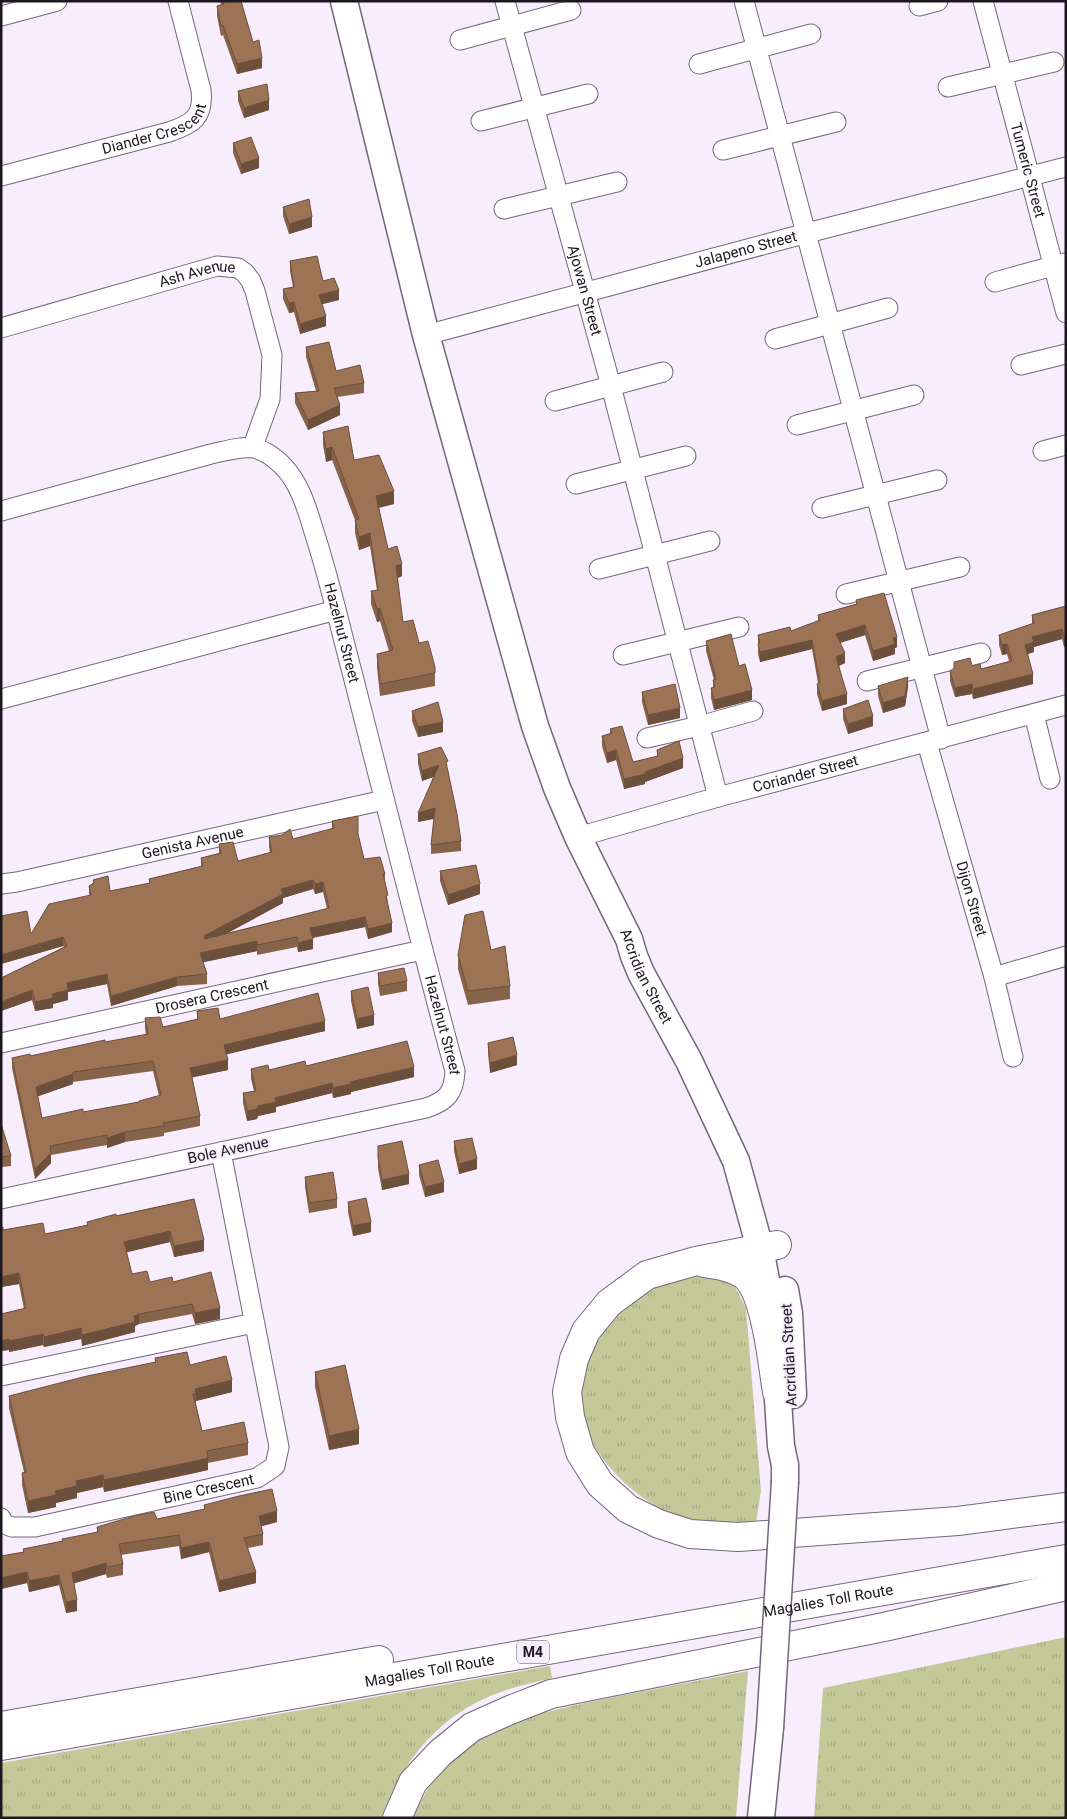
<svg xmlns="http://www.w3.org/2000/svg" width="1067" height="1819" viewBox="0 0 1067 1819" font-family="Roboto,sans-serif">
<defs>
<pattern id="grass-tufts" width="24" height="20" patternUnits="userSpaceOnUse" patternTransform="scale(1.25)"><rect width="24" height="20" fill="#c4c999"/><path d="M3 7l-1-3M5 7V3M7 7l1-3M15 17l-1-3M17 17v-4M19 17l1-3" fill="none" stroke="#a8ac84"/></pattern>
</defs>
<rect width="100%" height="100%" fill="#f8edfd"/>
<!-- grass -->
<g fill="url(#grass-tufts)">
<path d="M691,1274L712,1276L735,1287L746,1308L761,1491L756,1523C730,1525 703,1525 678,1516C636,1502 586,1453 580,1408C578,1389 585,1366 592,1349C604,1323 617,1312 640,1297C646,1292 652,1287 658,1284C668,1279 681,1277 691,1274Z"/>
<polygon points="1066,1637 1066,1818 814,1818 823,1688"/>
<path d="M550,1666L552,1678C531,1683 510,1688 490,1696C435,1720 402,1763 381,1818H1V1763Z"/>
<path d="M748,1671L736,1818H413C449,1729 530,1714 614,1697C658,1688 703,1680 748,1671Z"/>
</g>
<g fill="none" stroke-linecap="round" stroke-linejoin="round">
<defs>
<g id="street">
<path id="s1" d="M505,1L611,386L718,797"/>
<polyline points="744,1 941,739"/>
<path id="s2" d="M983,1L1066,313"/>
<polyline points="919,6 938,1"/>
<polyline points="1,16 57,1"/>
<polyline points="460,40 571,10"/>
<polyline points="699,64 811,34"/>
<polyline points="948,87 1054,62"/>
<polyline points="481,121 588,94"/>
<polyline points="723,150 836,122"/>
<path id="s3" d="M1,176L169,132C193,124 204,117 201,90L178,1"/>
<polyline points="504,209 617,182"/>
<polyline points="995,282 1064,263"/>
<path id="s4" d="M1,328L217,266L238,268L245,273L251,281L255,291L272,355L270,399L253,446"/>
<path id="s5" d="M426,335L807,233L1066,167"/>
<polyline points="775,339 888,308"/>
<polyline points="1021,365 1066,354"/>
<polyline points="555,401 663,372"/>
<polyline points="797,425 914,395"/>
<polyline points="1043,451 1066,445"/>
<polyline points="576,484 686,456"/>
<polyline points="822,508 937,480"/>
<path id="s6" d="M1,511L211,454C243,447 257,440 283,466C302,486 308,513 316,538C330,582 340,627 352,672C386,805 419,938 455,1071C454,1093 447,1101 426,1108L1,1199"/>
<polyline points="599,569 710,541"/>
<polyline points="846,594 960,567"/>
<polyline points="623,655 739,627"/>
<polyline points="867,681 981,653"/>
<polyline points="1,699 336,610"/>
<polyline points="1034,714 1050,779"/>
<polyline points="647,738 699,726 753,711"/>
<path id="s7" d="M927,743L994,977L1013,1057"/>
<path id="s8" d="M578,837L718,797L1066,705"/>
<path id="s9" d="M1,884L17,882L384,800"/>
<polyline points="994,977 1066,956"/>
<path id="s10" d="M1,1043L422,950"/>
<polyline points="1,1376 254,1323"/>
<path id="s11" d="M1,1518L4,1524L12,1527H35L257,1478L275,1466L279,1447L221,1152"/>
</g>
<g id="secondary">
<path id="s12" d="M344,1L426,335L535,726L557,788L578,837L629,939L634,956L641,973L689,1061L736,1161L760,1248L773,1318"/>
<polyline points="785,1290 789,1313 793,1395"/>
<polyline points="776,1370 781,1446 785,1465 785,1481"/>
<polyline points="761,1818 770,1728"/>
</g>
<g id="highway">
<polyline points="777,1245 696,1261 647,1275 609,1303 586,1331 574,1359 567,1392 570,1417 580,1452 600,1484 628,1509 659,1524 690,1534 738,1537 958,1521 1066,1507"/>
<path d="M704,1263C717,1265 732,1267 744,1275C766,1292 772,1363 777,1392"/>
<polyline points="1,1726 379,1660"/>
<path id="s13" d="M1,1746L1066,1559"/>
<polyline points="397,1818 413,1782 440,1753 472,1727 510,1710 551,1694 884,1627 1066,1586"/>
</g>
</defs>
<!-- street casing -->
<use href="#street" stroke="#75657c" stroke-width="21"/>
<!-- secondary casing -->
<use href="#secondary" stroke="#75657c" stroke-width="29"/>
<!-- highway casing -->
<use href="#highway" stroke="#75657c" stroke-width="30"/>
<!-- street -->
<use href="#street" stroke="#fff" stroke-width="19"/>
<!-- secondary -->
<use href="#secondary" stroke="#fff" stroke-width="26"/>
<!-- highway -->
<use href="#highway" stroke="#fff" stroke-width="28"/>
<defs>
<polyline id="secondary-bridge" points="770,1728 785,1481"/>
</defs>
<!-- secondary-bridge casing -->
<use href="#secondary-bridge" stroke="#75657c" stroke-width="29" stroke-linecap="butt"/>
<!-- secondary-bridge -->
<use href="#secondary-bridge" stroke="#fff" stroke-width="26"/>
</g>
<!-- wall -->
<g fill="#866349" fill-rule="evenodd">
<polygon points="220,1 241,1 253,42 262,68 237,74 223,35 221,36 217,16 217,6 221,5"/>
<polygon points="238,91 269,110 244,118 238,101"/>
<polygon points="233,143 259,168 241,174 233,153"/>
<polygon points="283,207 312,227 289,234 283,216"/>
<polygon points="290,261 323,281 339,300 322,304 326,326 300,334 294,312 289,313 283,299 283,289 293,287 290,271"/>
<polygon points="306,347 336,371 364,383 364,393 337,397 340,415 308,430 295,403 295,393 316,391 306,357"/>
<polygon points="323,432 354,460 394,504 379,508 388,549 402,576 397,578 403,622 419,643 435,667 435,686 380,696 377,667 377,654 389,651 380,621 377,622 371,604 371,591 377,590 370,546 359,550 355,533 355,520 332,460 326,462 323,445"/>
<polygon points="856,600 897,647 895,648 895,654 873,661 865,635 840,643 845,663 839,666 847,704 822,711 817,694 817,684 818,683 812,649 760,662 758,654 758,635 791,631 818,621 818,615 856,604"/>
<polygon points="1066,606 1064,647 1062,639 1034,647 1034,652 1028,654 1033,684 973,699 972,694 955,697 950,681 950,671 972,666 981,669 1009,661 1007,654 1002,655 999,645 999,635 1032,624 1032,615"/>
<polygon points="706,641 739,666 752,700 714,710 711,698 711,688 713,688 713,680 714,680 706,651"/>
<polygon points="878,686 908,687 905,706 883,713 878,696"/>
<polygon points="642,692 680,718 648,725 642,702"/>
<polygon points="843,709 873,726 848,734 843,719"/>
<polygon points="412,711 443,732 418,737 412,721"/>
<polygon points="610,729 633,762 657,756 657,750 683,768 645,782 645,784 624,789 616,760 607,763 602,746 602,736 610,734"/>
<polygon points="418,754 448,771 461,841 461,851 431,854 431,845 434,819 418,822 433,777 422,781 418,764"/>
<path d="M332,821L358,834L364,859L385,874V883L392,932L368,939L365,927L313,938V949L298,952L297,947L257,955V951L203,962L207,974V984L177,986L111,1006L107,984L68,992V1000L53,1004V1008L35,1011L32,1000L1,1011V978L64,947L63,946L1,964V916L31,934L89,896V886L93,883V880L110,891L149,883V879L201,866V858L219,853V844L238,861L270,853L269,847V837L293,839L332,829ZM313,889L315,894L323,892L327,909L227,933L283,903V898Z"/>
<polygon points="440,871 480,894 448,905 440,881"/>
<polygon points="491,950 510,986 510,999 468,1005 458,969 458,955"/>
<polygon points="378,973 407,981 407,991 380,996 378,983"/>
<polygon points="351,991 374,1025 357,1029 351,1001"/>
<path d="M197,1011L220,1019L325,1031L226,1054L228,1070L192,1077L200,1116V1126L164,1133V1136L125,1142L107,1148V1145L51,1155V1163L35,1179L12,1068V1058L30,1056L146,1035L145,1028V1018L163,1027L197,1020ZM153,1071L159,1096L139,1102L83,1112L42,1118L38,1096L73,1084V1082Z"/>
<polygon points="488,1043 517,1065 490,1073 488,1053"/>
<polygon points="306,1066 414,1077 351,1092 351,1094 333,1098 332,1093 276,1107 276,1112 258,1116 257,1119 247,1121 243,1103 243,1093 254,1091 251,1079 251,1069 269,1070"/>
<polygon points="1,1124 11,1156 11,1166 1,1167"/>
<polygon points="454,1141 477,1169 459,1174 454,1151"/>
<polygon points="378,1146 409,1184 382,1190 378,1168"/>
<polygon points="419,1165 444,1192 425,1197 419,1175"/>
<polygon points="305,1177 337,1199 337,1208 309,1213 305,1187"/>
<polygon points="194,1199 204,1251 174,1257 170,1242 126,1252 132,1274 150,1282 173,1282 220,1319 195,1324 192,1314 139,1324 135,1326 135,1332 82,1346 81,1339 44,1347 43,1345 9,1352 9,1350 1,1351 1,1314 24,1309 19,1284 1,1287 1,1228 3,1230 45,1234 87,1225 87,1222"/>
<polygon points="348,1202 371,1232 353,1236 348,1212"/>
<polygon points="155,1358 190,1365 232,1392 196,1401 196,1404 202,1431 248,1443 248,1455 208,1463 208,1470 191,1474 104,1492 103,1487 77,1493 77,1498 56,1503 56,1507 28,1513 22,1485 22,1473 24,1472 9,1408 9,1396 155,1362"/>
<polygon points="315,1372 359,1444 329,1450 315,1387"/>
<polygon points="204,1505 277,1522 261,1526 263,1534 263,1545 248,1548 256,1583 219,1592 209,1552 181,1559 179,1546 121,1555 123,1564 123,1575 107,1578 106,1574 74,1583 77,1611 66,1613 59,1585 29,1592 27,1583 1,1589 1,1556 23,1552 23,1549 62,1541 97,1532 97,1527 157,1519 204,1509"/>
</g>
<!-- shaded-wall -->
<g fill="#6d503c">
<polygon points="262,58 262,68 237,74 237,64"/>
<polygon points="269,100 269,110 244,118 244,108"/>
<polygon points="259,158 259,168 241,174 241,164"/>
<polygon points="312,217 312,227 289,234 289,224"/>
<polygon points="339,290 339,300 319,305 319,295"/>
<polygon points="294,302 294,312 289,313 289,303"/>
<polygon points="326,316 326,326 300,334 300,324"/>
<polygon points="340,405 340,415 308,430 308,420"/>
<polygon points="332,447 332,460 326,462 326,449"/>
<polygon points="394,491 394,504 376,508 376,496"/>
<polygon points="370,533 370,546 359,550 359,537"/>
<polygon points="402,564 402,576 396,579 396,566"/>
<polygon points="380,608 380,621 377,622 377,609"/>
<polygon points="865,625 865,635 836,644 836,634"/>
<polygon points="1062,629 1062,639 1034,647 1034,652 1025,655 1025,645 1032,637"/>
<polygon points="1066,636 1066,646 1064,647 1064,637"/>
<polygon points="897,637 897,647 895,648 895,654 873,661 873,651 893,638"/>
<polygon points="812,640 812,649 760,662 760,652"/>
<polygon points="1007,644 1007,654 1002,655 1002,645"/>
<polygon points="845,653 845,663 836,667 836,657"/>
<polygon points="1033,674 1033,684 973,699 973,689"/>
<polygon points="908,677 908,687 905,706 883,713 883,703"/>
<polygon points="972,684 972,694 955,697 955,688"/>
<polygon points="752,690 752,700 714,710 714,700"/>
<polygon points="847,694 847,704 822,711 822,701"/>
<polygon points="680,708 680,718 648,725 648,715"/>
<polygon points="873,716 873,726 848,734 848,724"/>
<polygon points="443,722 443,732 418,737 418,727"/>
<polygon points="616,750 616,760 607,763 607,753"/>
<polygon points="683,758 683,768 645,782 645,784 624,789 624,779 645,772"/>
<polygon points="439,765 439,775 422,781 422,771"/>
<polygon points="435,808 435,818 418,822 418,813"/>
<polygon points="313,880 313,889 283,898 283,903 204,946 204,936 281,889"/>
<polygon points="323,882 323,892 315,894 315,884"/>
<polygon points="480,884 480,894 448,905 448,895"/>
<polygon points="365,917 365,927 310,938 310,928"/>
<polygon points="392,923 392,932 368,939 368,929"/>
<polygon points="63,937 63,946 1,964 1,955"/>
<polygon points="313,939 313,949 298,952 298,943"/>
<polygon points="257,941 257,951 200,963 200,953"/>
<polygon points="107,974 107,984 68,992 68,1000 53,1004 53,1008 35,1011 35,1002 67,983"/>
<polygon points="177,977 177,986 111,1006 111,996"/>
<polygon points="32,990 32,1000 1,1011 1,1002"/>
<polygon points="374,1015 374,1025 357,1029 357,1019"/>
<polygon points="325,1021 325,1031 224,1055 224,1045"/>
<polygon points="517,1055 517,1065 490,1073 490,1063"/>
<polygon points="228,1060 228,1070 190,1078 190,1068"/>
<polygon points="414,1067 414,1077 351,1092 351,1094 333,1098 333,1088 350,1082"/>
<polygon points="73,1074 73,1084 36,1097 36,1087"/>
<polygon points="332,1083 332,1093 276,1107 276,1112 258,1116 257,1119 247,1121 247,1111 275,1098"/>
<polygon points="125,1132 125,1142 107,1148 107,1138"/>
<polygon points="51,1153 51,1163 35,1179 35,1169"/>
<polygon points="477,1159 477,1169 459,1174 459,1164"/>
<polygon points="409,1174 409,1184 382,1190 382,1180"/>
<polygon points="444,1182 444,1192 425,1197 425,1187"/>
<polygon points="371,1222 371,1232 353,1236 353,1226"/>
<polygon points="170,1231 170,1242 124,1253 124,1242"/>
<polygon points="204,1240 204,1251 174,1257 174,1246"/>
<polygon points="19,1273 19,1284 1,1287 1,1277"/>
<polygon points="220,1308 220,1319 195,1324 195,1313"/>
<polygon points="139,1314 139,1324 135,1326 135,1332 82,1346 82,1335"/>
<polygon points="81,1328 81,1339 44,1347 44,1337"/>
<polygon points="43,1334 43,1345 9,1352 9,1341"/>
<polygon points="9,1339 9,1350 1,1351 1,1341"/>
<polygon points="232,1380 232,1392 196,1401 195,1389"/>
<polygon points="359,1429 359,1444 329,1450 329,1436"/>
<polygon points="208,1458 208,1470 104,1492 104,1480"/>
<polygon points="103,1475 103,1487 77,1493 77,1498 56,1503 56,1507 28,1513 28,1501 55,1491 76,1481"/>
<polygon points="277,1511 277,1522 259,1527 259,1516"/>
<polygon points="209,1542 209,1552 181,1559 181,1548"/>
<polygon points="106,1563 106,1574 72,1584 72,1573"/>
<polygon points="27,1572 27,1583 1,1589 1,1578"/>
<polygon points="256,1572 256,1583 219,1592 219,1581"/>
<polygon points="59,1575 59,1585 29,1592 29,1581"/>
<polygon points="77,1600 77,1611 66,1613 66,1602"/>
</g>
<!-- building -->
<g fill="#9c7355" stroke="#6d503c" fill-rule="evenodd">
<polygon points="223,1 241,1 253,42 259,40 262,58 237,64 223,25 221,26 217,6 224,4"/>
<polygon points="267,84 269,100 244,108 238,91"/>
<polygon points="251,137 259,158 241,164 233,143"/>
<polygon points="309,199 312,217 289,224 283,207"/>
<polygon points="317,256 323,281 334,278 339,290 319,295 326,316 300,324 294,302 289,303 283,289 294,287 290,261"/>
<polygon points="329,342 336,371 360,365 364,383 334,388 340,405 308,420 295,393 319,391 306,347"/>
<polygon points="348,426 354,460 379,455 394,491 376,496 388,549 397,546 402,564 396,566 403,622 413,620 419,643 428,641 435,667 435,673 380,684 377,654 393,650 380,608 377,609 371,591 378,590 370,533 359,537 355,520 359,519 332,447 326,449 323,432"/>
<polygon points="884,593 897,637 893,638 895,644 873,651 865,625 836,634 845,653 836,657 847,694 822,701 817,684 820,683 812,640 760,652 758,644 760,643 758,635 790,627 791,631 820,620 818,615 857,604 856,600"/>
<polygon points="1066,606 1066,636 1064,637 1062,629 1032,637 1034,642 1025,645 1033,674 973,689 972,684 955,688 950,671 954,668 954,662 970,658 972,666 980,664 981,669 1012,661 1007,644 1002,645 999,635 1034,623 1032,615"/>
<polygon points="731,634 739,666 745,664 752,690 714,700 711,688 715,687 713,680 716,679 706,641"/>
<polygon points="908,677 905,696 883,703 878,686"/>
<polygon points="675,684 680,708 648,715 642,692"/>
<polygon points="868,700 873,716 848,724 843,709"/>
<polygon points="438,702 443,722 418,727 412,711"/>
<polygon points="622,726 633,762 658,756 657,750 679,741 683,758 645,772 645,774 624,779 616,750 607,753 602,736 612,733 610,729"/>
<polygon points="441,747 448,761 446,762 457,814 461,841 431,845 435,808 418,813 439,765 422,771 418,754"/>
<path d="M358,816V834L364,859L380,857L385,874H383L388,895L386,896L392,923L368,929L365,917L310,928L313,939L298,943L297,937L257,945V941L200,953L207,974L177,977L111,996L107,974L67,983L68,990L52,994L53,998L35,1002L32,990L1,1002V978L67,946L63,937L1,955V916L27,911L31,934L49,904L91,895L89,886L94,883L93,880L108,876L110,891L150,883L149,879L203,866L201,858L221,853L219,844L233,842L238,861L272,852L269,837L282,835L290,829L293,839L334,828L332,821ZM313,880L315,884L323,882L329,908L205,939L204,936L283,894L281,889Z"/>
<polygon points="476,865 480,884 448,895 440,871"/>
<polygon points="483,911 491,950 505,946 510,986 468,991 458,955 465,915"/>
<polygon points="404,968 407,981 380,986 378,973"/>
<polygon points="368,987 374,1015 357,1019 351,991"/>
<path d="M318,993L325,1021L224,1045L228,1060L190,1068L200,1116L163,1123L164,1126L125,1132L107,1138V1135L50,1146L51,1153L35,1169L12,1058L30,1054V1056L105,1040V1042L148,1034L145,1018L160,1017L163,1027L198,1019L197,1011L218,1008L220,1019ZM153,1061L161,1095L139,1101V1102L83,1112V1109L42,1118L36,1087L73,1074V1072Z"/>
<polygon points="513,1037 517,1055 490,1063 488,1043"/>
<polygon points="407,1041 414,1067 350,1082 351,1084 333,1088 332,1083 275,1098 276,1102 258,1106 257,1109 247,1111 243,1093 256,1091 251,1069 268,1065 269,1070 305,1061 306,1066"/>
<polygon points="1,1124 11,1156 1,1157"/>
<polygon points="472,1138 477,1159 459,1164 454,1141"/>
<polygon points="402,1141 409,1174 382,1180 378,1158 378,1146"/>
<polygon points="438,1160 444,1182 425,1187 419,1165"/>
<polygon points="333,1172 337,1199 309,1203 305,1177"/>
<polygon points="366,1198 371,1222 353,1226 348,1202"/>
<polygon points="194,1199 204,1240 174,1246 170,1231 124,1242 132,1274 147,1271 150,1282 172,1277 173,1282 211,1272 220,1308 195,1313 192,1304 139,1314 134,1316 135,1322 82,1335 81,1328 44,1337 43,1334 9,1341 9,1339 1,1341 1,1314 26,1308 19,1273 1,1277 1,1228 3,1227 3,1230 43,1223 45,1234 88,1225 87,1222 116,1214 116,1216"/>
<polygon points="187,1352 190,1365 226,1356 232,1380 195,1389 196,1394 193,1394 202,1431 244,1422 248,1443 207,1451 208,1458 191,1462 104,1480 103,1475 76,1481 77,1486 55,1491 56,1495 28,1501 22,1473 26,1472 9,1396 87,1376 156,1362 155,1358"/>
<polygon points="345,1365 359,1429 329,1436 315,1372"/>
<polygon points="272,1489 277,1511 259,1516 263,1534 244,1538 256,1572 219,1581 209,1542 181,1548 179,1535 119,1544 123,1564 107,1567 106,1563 72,1573 77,1600 66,1602 59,1575 29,1581 27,1572 1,1578 1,1556 24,1552 23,1549 63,1541 62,1539 98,1532 97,1527 134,1516 154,1512 157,1519 205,1509 204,1505 239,1496"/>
</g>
<g text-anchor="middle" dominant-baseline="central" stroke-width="4" stroke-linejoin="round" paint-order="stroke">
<!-- shield labels -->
<rect fill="#f8edfd" stroke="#5f5762" stroke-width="1" x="517" y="1640.5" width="32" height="23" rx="4"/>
<g font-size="14" font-weight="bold" fill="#1d1720">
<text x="533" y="1652">M4</text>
</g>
<!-- street labels -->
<g font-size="15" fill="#1d1720" stroke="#f8edfd">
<text stroke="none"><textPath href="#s3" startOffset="162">Diander Crescent</textPath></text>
<text stroke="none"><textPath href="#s2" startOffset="175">Tumeric Street</textPath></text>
<text stroke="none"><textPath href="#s5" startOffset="331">Jalapeno Street</textPath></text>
<text stroke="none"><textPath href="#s4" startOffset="204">Ash Avenue</textPath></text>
<text stroke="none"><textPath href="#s1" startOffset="300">Ajowan Street</textPath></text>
<text stroke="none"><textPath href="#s6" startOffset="474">Hazelnut Street</textPath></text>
<text stroke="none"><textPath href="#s8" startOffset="236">Coriander Street</textPath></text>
<text stroke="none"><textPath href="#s9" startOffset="196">Genista Avenue</textPath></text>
<text stroke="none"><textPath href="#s7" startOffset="162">Dijon Street</textPath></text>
<text stroke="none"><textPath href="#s12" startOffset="1024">Arcridian Street</textPath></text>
<text stroke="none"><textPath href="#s10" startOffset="216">Drosera Crescent</textPath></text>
<text stroke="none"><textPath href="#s6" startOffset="879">Hazelnut Street</textPath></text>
<text transform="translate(228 1150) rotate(-12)">Bole Avenue</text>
<text transform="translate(789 1355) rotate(-93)">Arcridian Street</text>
<text stroke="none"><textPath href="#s11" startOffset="216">Bine Crescent</textPath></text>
<text stroke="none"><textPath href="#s13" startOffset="840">Magalies Toll Route</textPath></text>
<text stroke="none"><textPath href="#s13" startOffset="435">Magalies Toll Route</textPath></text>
</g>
</g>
<!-- border -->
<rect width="1067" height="1819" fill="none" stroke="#1d1720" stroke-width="5"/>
</svg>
